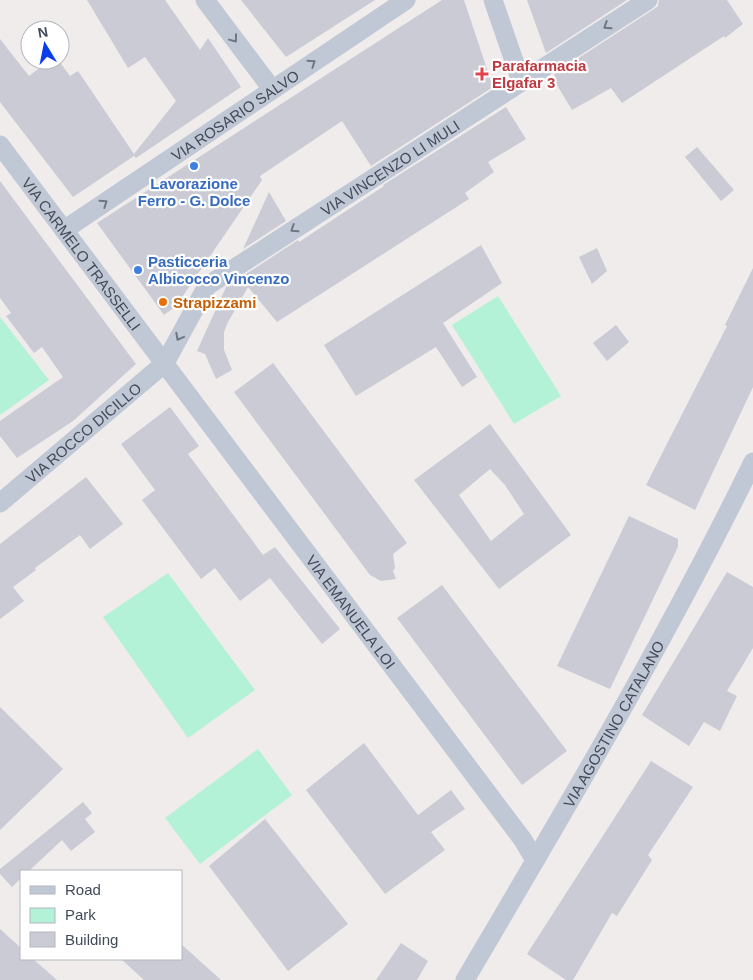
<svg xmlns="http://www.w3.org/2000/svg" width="753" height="980" viewBox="0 0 753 980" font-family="Helvetica,sans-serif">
<rect width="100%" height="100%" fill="#efeceb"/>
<!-- green -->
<g fill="#b4f2d8">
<polygon points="498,296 561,396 514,424 452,325"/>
<polygon points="0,317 49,380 0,415"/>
<polygon points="168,573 255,690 188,738 103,617"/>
<polygon points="258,749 292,795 200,864 165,818"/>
</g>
<!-- building -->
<g fill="#cacbd4" fill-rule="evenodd">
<polygon points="87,0 165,0 200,50 208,38 241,87 136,158 134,156 73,197 0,102 0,39 29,76 50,60 58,60 70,76 78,71 134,154 176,101 145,57 128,68"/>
<polygon points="241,0 375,0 286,57"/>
<polygon points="442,0 464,0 493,87 371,166 342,121 260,176 262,180 176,306 164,315 97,223"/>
<polygon points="527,0 627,0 546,53"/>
<polygon points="659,0 727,0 743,24 725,38 724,36 622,103 611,88 572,110 554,80 556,79 554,74 654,9 658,6"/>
<polygon points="506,107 526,139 488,162 494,172 465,193 469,199 277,322 248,287 228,322 224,332 224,350 232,370 216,379 205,354 197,351 226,287 298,240 299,242 384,186 383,185"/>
<polygon points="697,147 734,190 721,201 685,157"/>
<polygon points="0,181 136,364 73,421 17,458 0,436 0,421 63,377 42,347 34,353 6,316 11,313 0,298"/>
<polygon points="269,192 286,221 243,249"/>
<polygon points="481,245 502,283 443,323 477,377 462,387 436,347 356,396 324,345"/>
<polygon points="597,248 607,271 592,284 579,257"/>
<polygon points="753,268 753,387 695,510 646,485 727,326 725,325"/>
<polygon points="616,325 629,342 607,361 593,343"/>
<polygon points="273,363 407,543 393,554 395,568 393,571 396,579 381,581 370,575 234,392"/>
<polygon points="170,407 199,446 188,454 263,555 275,547 340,629 322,644 270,578 240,601 215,568 201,579 142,500 155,490 121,444"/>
<path d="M490,424L571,535L499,589L414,480ZM490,469L505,485L524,514L491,541L459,495Z"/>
<polygon points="86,477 123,524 90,549 80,535 35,568 36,570 13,587 24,601 0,619 0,544"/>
<polygon points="629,516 678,539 678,547 610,689 557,666"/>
<polygon points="727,572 753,587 753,648 727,691 737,696 720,731 704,722 689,746 642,715"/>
<polygon points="442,585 567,751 522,785 397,618"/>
<polygon points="0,707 63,769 0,830"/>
<polygon points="364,743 418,815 451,790 465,809 431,832 445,850 385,894 306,790"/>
<polygon points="651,761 693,787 648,855 652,860 617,916 612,913 573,980 566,980 527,954"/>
<polygon points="83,802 92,813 85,819 95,832 71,851 62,840 29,871 21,871 21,878 12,887 0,874 0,869"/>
<polygon points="265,819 348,924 288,971 209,866"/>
<polygon points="0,929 21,948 21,959 33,959 57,980 0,980"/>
<polygon points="401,943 428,961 417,980 376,980"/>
<polygon points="181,944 221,980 144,980 121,959 181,959"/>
</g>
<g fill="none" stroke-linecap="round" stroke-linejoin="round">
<!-- street -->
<g stroke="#c0c7d5" stroke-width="19">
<polyline points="205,0 272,89"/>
<polyline points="493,0 521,81"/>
<path id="s1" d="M0,145L523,840L535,860"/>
<path id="s2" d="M64,230L406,0"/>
<path id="s3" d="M0,503L165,363L207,286L648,0"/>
<path id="s4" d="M465,980C565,810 666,640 753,462"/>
</g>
</g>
<!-- one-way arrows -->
<defs><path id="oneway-chevron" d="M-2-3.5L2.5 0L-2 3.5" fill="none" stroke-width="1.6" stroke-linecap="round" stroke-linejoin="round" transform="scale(1.25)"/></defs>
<g stroke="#6e7685">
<use href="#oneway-chevron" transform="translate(607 26) rotate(147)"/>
<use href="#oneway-chevron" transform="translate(234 39) rotate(53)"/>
<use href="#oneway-chevron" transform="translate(312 63) rotate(-34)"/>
<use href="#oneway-chevron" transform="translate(104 203) rotate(-34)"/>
<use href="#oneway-chevron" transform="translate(294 229) rotate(147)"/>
<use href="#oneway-chevron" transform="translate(179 337) rotate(118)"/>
</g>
<!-- markers -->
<path fill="#e0444e" stroke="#fff" stroke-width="2" d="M479.5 66.5h5v5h5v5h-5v5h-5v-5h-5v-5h5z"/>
<g fill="#3f7fe0" stroke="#fff" stroke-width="2">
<circle cx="194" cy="166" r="5"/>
<circle cx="138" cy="270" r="5"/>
</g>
<circle fill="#e8710a" stroke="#fff" stroke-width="2" cx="163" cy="302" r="5"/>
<g text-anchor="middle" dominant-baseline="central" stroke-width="4.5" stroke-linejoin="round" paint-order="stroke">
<!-- health labels -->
<g font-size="15" font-weight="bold" fill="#be3a42" stroke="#fff" text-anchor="start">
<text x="492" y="65">Parafarmacia<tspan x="492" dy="17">Elgafar 3</tspan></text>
</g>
<!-- street labels -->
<g font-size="15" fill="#424a5a" stroke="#fff">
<text stroke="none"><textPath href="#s2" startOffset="206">VIA ROSARIO SALVO</textPath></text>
<text stroke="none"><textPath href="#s3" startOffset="522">VIA VINCENZO LI MULI</textPath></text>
<text stroke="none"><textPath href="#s1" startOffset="136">VIA CARMELO TRASSELLI</textPath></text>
<text stroke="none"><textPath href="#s3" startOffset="109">VIA ROCCO DICILLO</textPath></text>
<text stroke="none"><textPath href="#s1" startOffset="584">VIA EMANUELA LOI</textPath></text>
<text stroke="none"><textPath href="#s4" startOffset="296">VIA AGOSTINO CATALANO</textPath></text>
</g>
<!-- shop labels -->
<g font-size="15" font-weight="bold" fill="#366cbe" stroke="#fff">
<text x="194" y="183">Lavorazione<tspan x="194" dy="17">Ferro - G. Dolce</tspan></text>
<text x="148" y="261" text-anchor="start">Pasticceria<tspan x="148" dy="17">Albicocco Vincenzo</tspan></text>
</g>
<!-- food labels -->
<g font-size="15" font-weight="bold" fill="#c56008" stroke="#fff" text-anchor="start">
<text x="173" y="302">Strapizzami</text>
</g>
</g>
<!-- legend -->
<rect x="20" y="870" width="162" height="90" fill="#ffffff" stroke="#b3b7bd"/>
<rect x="30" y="886" width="25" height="8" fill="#c0c7d5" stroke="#b3b7bd"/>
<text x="65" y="895" font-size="15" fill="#424a5a">Road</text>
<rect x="30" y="908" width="25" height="15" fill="#b4f2d8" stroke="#b3b7bd"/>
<text x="65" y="920" font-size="15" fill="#424a5a">Park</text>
<rect x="30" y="932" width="25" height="15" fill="#cacbd4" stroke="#b3b7bd"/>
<text x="65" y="945" font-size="15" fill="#424a5a">Building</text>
<!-- north arrow -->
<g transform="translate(45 45) rotate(350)"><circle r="24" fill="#ffffff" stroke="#b3b7bd"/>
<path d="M0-4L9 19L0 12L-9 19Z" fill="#0a3eea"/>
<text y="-8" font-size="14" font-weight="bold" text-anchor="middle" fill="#424a5a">N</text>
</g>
</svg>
